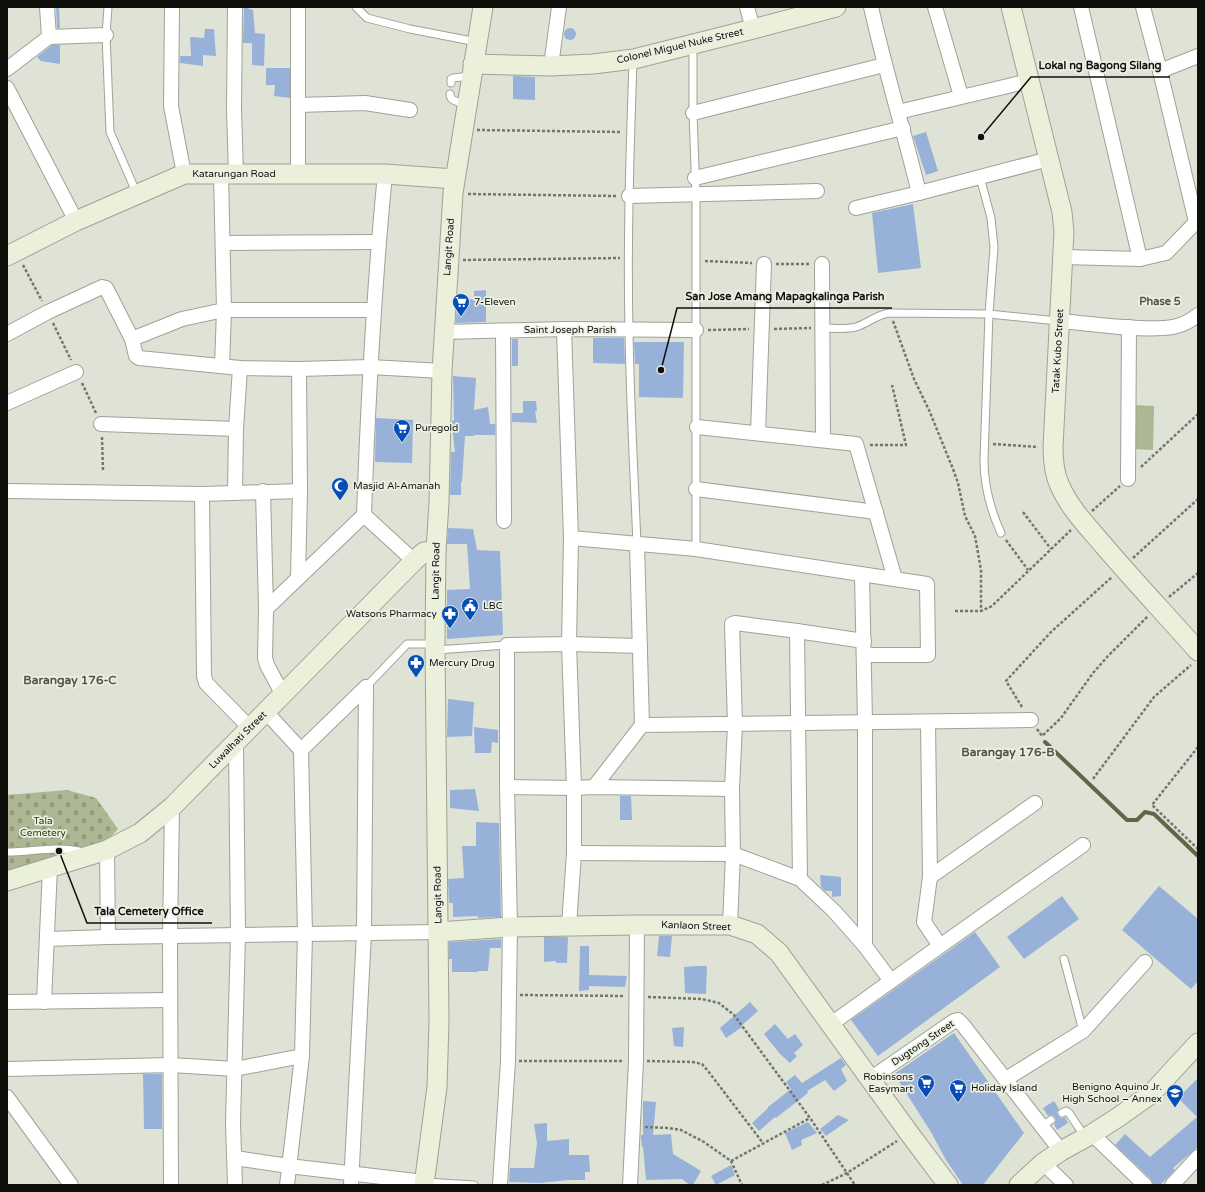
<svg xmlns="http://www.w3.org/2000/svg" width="1205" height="1192" viewBox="0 0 1205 1192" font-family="'Varela Round',sans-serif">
<defs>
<pattern id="cemetery-stones" width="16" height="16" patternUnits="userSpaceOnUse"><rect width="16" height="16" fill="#adb793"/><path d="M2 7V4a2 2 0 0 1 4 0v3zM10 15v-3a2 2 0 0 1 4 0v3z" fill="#949c7e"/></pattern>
</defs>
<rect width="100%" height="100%" fill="#dfe3d6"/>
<!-- cemetery -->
<polygon fill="url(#cemetery-stones)" points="67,790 96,798 118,829 102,846 7,874 7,795"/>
<!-- park -->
<polygon fill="#adb793" points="1133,405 1154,406 1153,450 1132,449"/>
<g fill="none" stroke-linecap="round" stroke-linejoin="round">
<!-- stream -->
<polyline stroke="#5f6747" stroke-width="4" points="1045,742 1127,820 1137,820 1145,812 1154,814 1198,856"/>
</g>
<!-- building -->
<g fill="#98b1d9">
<polygon points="56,7 59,7 60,28 57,28"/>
<polygon points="244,7 253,10 255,33 265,34 264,66 252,65 252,43 243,43"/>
<circle cx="570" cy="34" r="6"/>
<polygon points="205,29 214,29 216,56 203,55 203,66 180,63 180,56 191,56 190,37 204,38"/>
<polygon points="52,45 60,45 60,64 41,61 37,57"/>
<polygon points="266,68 290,68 290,98 274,96 275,85 266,85"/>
<polygon points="513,76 535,77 535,100 513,99"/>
<polygon points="926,132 938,171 926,175 913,136"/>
<polygon points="913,204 921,268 878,273 872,213"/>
<polygon points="486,290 486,322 456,323 457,300 474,299 474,291"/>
<polygon points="593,338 624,338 625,364 593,363"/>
<rect x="512" y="339" width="6" height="27"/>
<polygon points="634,342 684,342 683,398 639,397 639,364 635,364"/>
<polygon points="453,376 476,378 474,410 488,407 490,424 495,424 495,435 474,435 474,436 465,436 462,482 461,482 461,495 450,495 451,452 455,452 452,426 452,420 454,421"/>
<polygon points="523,401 536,401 537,411 535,411 537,423 512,422 512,413 523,413"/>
<polygon points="376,418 413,420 412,463 375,462"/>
<polygon points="448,528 473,529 477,550 500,551 503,635 447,639 447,590 470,589 467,544 447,544"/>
<polygon points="448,699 474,702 472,736 447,737"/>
<polygon points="474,727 498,730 498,743 492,742 491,753 475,753"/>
<polygon points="475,789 479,811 450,808 450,790"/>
<polygon points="620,796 631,796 632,820 620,820"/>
<polygon points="476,822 499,823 501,917 478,918 478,916 453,917 453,903 449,903 448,879 464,878 462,846 476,846"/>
<polygon points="820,875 841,877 841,896 832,897 832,891 825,891 821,887"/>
<polygon points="1159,886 1198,919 1198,981 1191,989 1122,930"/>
<polygon points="1062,896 1079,919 1024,959 1007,937"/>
<polygon points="975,932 1000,967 878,1056 851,1020"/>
<polygon points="659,936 672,936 670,957 657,956"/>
<polygon points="544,937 568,937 567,963 556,963 556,961 544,962"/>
<polygon points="501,939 501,948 490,948 488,971 478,971 478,972 452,972 452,959 449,959 449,942"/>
<polygon points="580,946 589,946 589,975 627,976 625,987 589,986 589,990 579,991"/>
<polygon points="695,966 707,966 706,994 685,993 684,967"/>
<polygon points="750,1002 758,1011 741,1026 742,1027 726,1038 720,1028"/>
<polygon points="775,1024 788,1039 795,1034 803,1045 794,1053 797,1056 790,1063 780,1054 764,1034"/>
<polygon points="684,1027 683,1047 674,1046 672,1028"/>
<polygon points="954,1033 1024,1133 983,1185 963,1185 946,1160 931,1132 894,1074"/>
<polygon points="841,1058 846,1065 841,1069 847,1081 834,1091 825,1080 807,1091 808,1093 776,1118 775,1117 759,1131 752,1123 768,1108 768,1107 791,1089 786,1082 795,1075 802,1083"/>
<polygon points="143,1074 162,1074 162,1129 144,1129"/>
<polygon points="1198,1078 1198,1147 1173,1168 1175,1170 1160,1185 1153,1185 1151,1179 1115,1145 1125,1134 1150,1157 1197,1117 1178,1098"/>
<polygon points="643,1101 656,1102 653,1135 671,1134 673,1154 701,1171 693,1185 690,1185 682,1179 646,1180 643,1147 642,1147 641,1138 641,1135 643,1135"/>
<polygon points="1054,1101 1059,1109 1057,1112 1058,1116 1061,1118 1065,1117 1068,1123 1057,1130 1054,1124 1056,1120 1055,1117 1051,1115 1048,1116 1043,1108"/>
<polygon points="838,1115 849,1120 826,1136 820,1129"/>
<polygon points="808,1122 817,1133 801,1140 802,1145 792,1150 785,1133"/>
<polygon points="547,1123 547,1141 569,1139 569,1155 589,1155 590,1172 585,1172 585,1180 569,1180 540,1183 509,1182 510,1168 534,1168 537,1143 534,1124"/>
<polygon points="731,1165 735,1175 716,1185 711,1176"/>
</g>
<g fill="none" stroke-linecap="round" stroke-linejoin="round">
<defs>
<g id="lane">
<polyline points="108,7 106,35 110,132 137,194"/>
<polyline points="356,7 367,18 410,29 477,42"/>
<polyline points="693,46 693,113 696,195 696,549"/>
<path d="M633,61C630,150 627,240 629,330C630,401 634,472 637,544"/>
<polyline points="451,83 451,79 453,78 471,76"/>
<path d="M450,94C450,102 460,102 467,104"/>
<path d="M980,177L991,218L994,247L989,314L984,460C984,486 990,509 1001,533"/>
<path d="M822,328C833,328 846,330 856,327C869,323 877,314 890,313L989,314L1058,321"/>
<polyline points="436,650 507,645"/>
<polyline points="366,687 407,644 435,644"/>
<path d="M7,852C31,852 56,846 79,851L80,854"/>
<polyline points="1064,959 1083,1031"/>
<polyline points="1062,1113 1066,1111 1069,1113 1085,1137"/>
<polyline points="1041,1126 1051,1120"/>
<polyline points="426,1182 474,1185"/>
</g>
<g id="street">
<polyline points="47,7 49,37 106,35"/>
<polyline points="172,7 171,106 184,174"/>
<polyline points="235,7 234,110 236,174"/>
<polyline points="747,7 753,29"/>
<path d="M871,7C885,70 904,131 919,193"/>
<polyline points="935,7 961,96"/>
<polyline points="1081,7 1140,259"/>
<polyline points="1143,7 1160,71 1196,222 1198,224"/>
<polyline points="551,66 559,7"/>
<polyline points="7,69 49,37"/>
<polyline points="1160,71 1198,56"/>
<polyline points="7,88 76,221"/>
<polyline points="298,105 365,103 410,110"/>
<polyline points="898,112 1029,81"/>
<polyline points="693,113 884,65"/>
<polyline points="221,173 224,310 222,366"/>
<polyline points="298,174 298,7"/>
<polyline points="695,178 903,128"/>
<polyline points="629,196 817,191"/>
<polyline points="856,208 919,193 1049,159"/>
<polyline points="223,243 378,242"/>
<polyline points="1063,257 1140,259 1166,253 1196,222"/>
<polyline points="822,264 823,440"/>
<path d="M1060,321C1094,324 1130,330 1164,328C1176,328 1189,322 1198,315"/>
<polyline points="564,329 571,538 569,644 574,788 574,853 569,926"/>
<polyline points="503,331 504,521"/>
<polyline points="444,332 564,329 696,330"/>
<polyline points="7,334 48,312 102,287 106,288 132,339 136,356 139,358 240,368 299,369 370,367 442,371"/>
<polyline points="132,339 182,319 224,310 374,310"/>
<polyline points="7,403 76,372"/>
<polyline points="101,424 236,429"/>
<polyline points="697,427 856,444 895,579"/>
<polyline points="758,433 764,264"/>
<polyline points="1128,479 1129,327"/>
<polyline points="696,489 876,512"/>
<polyline points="7,491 202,494 300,491"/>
<polyline points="263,491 266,609 265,658 267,665 283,695"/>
<polyline points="235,492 236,429 240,368"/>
<polyline points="202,494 204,676 206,683 250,728"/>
<polyline points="364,515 414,561"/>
<polyline points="571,538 696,549 927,584 928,655 864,655"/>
<polyline points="862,575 865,722 865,946"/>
<polyline points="298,578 300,491 299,369"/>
<path d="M266,609L364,515C368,401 374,287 385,174"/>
<polyline points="797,631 800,879"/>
<polyline points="266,712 301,750 305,934 302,1056 287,1185"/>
<polyline points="928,722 930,877 924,922 940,946"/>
<polyline points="642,725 1031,720"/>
<polyline points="301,750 366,687"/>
<polyline points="507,787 574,788 594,787 732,789"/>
<polyline points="594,787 642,725 637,544"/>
<polyline points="107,850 108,937"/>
<polyline points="574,853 733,854 800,879 834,911 865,946 891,981"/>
<polyline points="930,877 1035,803"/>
<polyline points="730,925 733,854 732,789 735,724 732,624 735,623 797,631 864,641"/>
<polyline points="47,939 108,937 438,932"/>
<polyline points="7,1002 170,1000"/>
<polyline points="44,1002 50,867"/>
<polyline points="831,1024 940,946 1083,845"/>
<polyline points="7,1069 171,1065 235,1069 302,1056"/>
<polyline points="870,1079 954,1021 958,1020 963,1025 1061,1151"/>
<polyline points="1006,1079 1083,1031 1145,962"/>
<polyline points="7,1097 71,1185"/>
<polyline points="1092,1134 1145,1185"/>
<polyline points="235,1158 289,1166 424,1182"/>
<polyline points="1043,1163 1066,1185"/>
<polyline points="171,1185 170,936 172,807"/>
<polyline points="235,1185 233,1123 238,935 236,743"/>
<polyline points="351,1185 364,933 366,687"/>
<polyline points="500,1185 508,1061 510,927 507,787 507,645 569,644 640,646"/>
<polyline points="630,1185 636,1061 637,925"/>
<polyline points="1172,1185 1198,1157"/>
</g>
<g id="secondary">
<path d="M1011,7L1062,212L1064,232L1053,447C1053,460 1054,474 1060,486C1070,509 1089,528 1105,547C1135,582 1167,616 1198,651"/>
<polyline points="473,64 551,66 593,64 634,59 753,29 836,7"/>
<polyline points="7,256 76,221 184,174 385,174 455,179"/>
<polyline points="7,881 107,850 140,833 172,807 414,561 424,552 436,551"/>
<polyline points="438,932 510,927 637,925 730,925 757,934 779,953 909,1133 948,1185"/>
<polyline points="424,1185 437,1087 439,1022 435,644 436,551 439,502 442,371 453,193 483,7"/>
<polyline points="1019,1185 1043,1163 1061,1151 1092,1134 1117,1118 1151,1094 1198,1043"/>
</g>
</defs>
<!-- lane casing -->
<use href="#lane" stroke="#9fa296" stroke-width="9"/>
<!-- street casing -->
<use href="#street" stroke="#9fa296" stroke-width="16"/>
<!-- secondary casing -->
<use href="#secondary" stroke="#9fa296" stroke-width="21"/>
<!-- path -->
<g stroke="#74776e" stroke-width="2.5" stroke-dasharray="3 2" stroke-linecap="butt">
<polyline points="477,130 622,132"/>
<polyline points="468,194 616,196"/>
<polyline points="463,260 620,258"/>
<polyline points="705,261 752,263"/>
<polyline points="776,264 809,264"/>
<polyline points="23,265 42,301"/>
<polyline points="893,321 914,379 929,410 953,469 958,483 965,516 975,536 981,570 981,611"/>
<polyline points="53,323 71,360"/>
<polyline points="774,329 811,328"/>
<polyline points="708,330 749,329"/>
<polyline points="82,383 96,413"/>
<polyline points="102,437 103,470"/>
<polyline points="993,444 1038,447"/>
<polyline points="870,445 906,445 892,385"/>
<polyline points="1141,467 1198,414"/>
<polyline points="1092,511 1120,486"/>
<polyline points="1023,512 1051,549"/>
<polyline points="1006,540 1028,570"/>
<polyline points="1133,558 1198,499"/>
<polyline points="1169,597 1198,573"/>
<polyline points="955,611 981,611 992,606 1071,530"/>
<polyline points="1022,707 1006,681 1051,632 1112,577"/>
<polyline points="1037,729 1042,736 1061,718 1093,673 1108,656 1148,616"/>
<polyline points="1198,747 1152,805 1198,849"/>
<polyline points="1093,779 1154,697 1191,665"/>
<polyline points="520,995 625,996"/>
<polyline points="648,997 702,999 719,1003 734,1015 810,1118 855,1185"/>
<polyline points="519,1061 624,1061"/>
<polyline points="647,1061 693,1062 702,1064 708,1071 763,1143"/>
<polyline points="645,1127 669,1128 681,1130 704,1142 731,1161 742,1185"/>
<polyline points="731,1161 810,1118"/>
<polyline points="822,1185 847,1173 897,1141"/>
</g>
<!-- lane -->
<use href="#lane" stroke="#fff" stroke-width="7"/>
<!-- street -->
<use href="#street" stroke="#fff" stroke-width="14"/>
<!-- secondary -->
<use href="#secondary" stroke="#eaf0d9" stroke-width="19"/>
</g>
<!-- icons -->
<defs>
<symbol id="supermarket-pin" viewBox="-11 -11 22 30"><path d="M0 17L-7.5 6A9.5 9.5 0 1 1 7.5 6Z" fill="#074db8" stroke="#ecf0e3"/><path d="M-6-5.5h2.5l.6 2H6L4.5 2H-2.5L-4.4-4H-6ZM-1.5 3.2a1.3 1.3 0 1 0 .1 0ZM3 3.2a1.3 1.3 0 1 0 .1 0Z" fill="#fff"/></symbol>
<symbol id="mosque-pin" viewBox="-11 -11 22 30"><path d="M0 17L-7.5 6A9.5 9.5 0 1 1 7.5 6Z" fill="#074db8" stroke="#ecf0e3"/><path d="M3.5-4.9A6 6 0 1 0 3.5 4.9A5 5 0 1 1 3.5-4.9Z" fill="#fff"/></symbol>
<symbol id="civic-pin" viewBox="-11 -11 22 30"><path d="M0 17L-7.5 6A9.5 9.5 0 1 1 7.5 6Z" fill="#074db8" stroke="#ecf0e3"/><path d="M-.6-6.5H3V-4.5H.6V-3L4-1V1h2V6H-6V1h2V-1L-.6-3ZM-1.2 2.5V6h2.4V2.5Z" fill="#fff"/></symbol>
<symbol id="pharmacy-pin" viewBox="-11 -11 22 30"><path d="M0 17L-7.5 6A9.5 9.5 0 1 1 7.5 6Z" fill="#074db8" stroke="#ecf0e3"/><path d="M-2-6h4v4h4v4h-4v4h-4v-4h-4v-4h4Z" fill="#fff"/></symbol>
<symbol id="school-pin" viewBox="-11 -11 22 30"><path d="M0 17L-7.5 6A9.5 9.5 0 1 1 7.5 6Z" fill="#074db8" stroke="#ecf0e3"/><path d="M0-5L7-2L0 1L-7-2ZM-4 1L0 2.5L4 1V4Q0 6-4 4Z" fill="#fff"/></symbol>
</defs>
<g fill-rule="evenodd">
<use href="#supermarket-pin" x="451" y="292" width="20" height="27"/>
<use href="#supermarket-pin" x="392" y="418" width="20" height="27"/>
<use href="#mosque-pin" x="330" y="476" width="20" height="27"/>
<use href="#civic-pin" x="460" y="596" width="20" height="27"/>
<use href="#pharmacy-pin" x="440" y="604" width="20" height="27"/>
<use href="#pharmacy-pin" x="406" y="653" width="20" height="27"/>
<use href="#supermarket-pin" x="916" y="1073" width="20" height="27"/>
<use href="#supermarket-pin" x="948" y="1078" width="20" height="27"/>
<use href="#school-pin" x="1165" y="1083" width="20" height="27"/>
</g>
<g text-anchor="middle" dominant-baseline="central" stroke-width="3.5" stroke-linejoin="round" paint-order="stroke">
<!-- street labels -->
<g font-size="10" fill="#0f100c" stroke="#ecf0e3">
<text transform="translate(680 46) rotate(-13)">Colonel Miguel Nuke Street</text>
<text x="234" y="174">Katarungan Road</text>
<text transform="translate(449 247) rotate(-86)">Langit Road</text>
<text x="570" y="330">Saint Joseph Parish</text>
<text transform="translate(1058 351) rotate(-87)">Tatak Kubo Street</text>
<text transform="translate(436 571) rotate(-89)">Langit Road</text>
<text transform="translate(238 740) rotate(-45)">Luwalhati Street</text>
<text transform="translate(438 895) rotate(-91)">Langit Road</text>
<text transform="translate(696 926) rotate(2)">Kanlaon Street</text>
<text transform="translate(923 1043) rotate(-34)">Dugtong Street</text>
</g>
<!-- poi labels -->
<g font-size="10" fill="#0f100c" stroke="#ecf0e3" text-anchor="start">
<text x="474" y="302">7-Eleven</text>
<text x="415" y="428">Puregold</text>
<text x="353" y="486">Masjid Al-Amanah</text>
<text x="483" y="606">LBC</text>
<text x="437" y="614" text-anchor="end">Watsons Pharmacy</text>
<text x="429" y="663">Mercury Drug</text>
<text x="913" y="1077" text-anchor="end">Robinsons<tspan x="913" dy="12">Easymart</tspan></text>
<text x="1162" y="1087" text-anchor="end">Benigno Aquino Jr.<tspan x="1162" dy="12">High School – Annex</tspan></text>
<text x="971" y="1088">Holiday Island</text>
</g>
<!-- park labels -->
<g font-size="10" fill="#323c04" stroke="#ecf0e3">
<text x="43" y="821">Tala<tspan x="43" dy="12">Cemetery</tspan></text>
</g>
<!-- neighbourhood labels -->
<g font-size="11" font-weight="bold" fill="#52554a" stroke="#ecf0e3">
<text x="1160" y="301">Phase 5</text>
</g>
<!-- quarter labels -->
<g font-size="12" font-weight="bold" fill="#52554a" stroke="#ecf0e3">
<text x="70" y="680">Barangay 176-C</text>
<text x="1008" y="752">Barangay 176-B</text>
</g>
</g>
<!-- callouts -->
<path fill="none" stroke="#0f100c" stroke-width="1.5" d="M981 137L1031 77H1170M661 370L677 308H892M59 851L87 923H212"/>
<g fill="#0f100c" stroke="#ecf0e3" stroke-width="1.5">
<circle cx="981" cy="137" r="4"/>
<circle cx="661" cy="370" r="4"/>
<circle cx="59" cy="851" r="4"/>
</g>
<g font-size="11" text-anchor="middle" font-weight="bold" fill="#0f100c" stroke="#ecf0e3" stroke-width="3.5" stroke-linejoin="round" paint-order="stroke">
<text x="1100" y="69">Lokal ng Bagong Silang</text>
<text x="785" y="300">San Jose Amang Mapagkalinga Parish</text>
<text x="149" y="915">Tala Cemetery Office</text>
</g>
<!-- border -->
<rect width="1205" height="1192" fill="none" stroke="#0f100c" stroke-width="16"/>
</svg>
